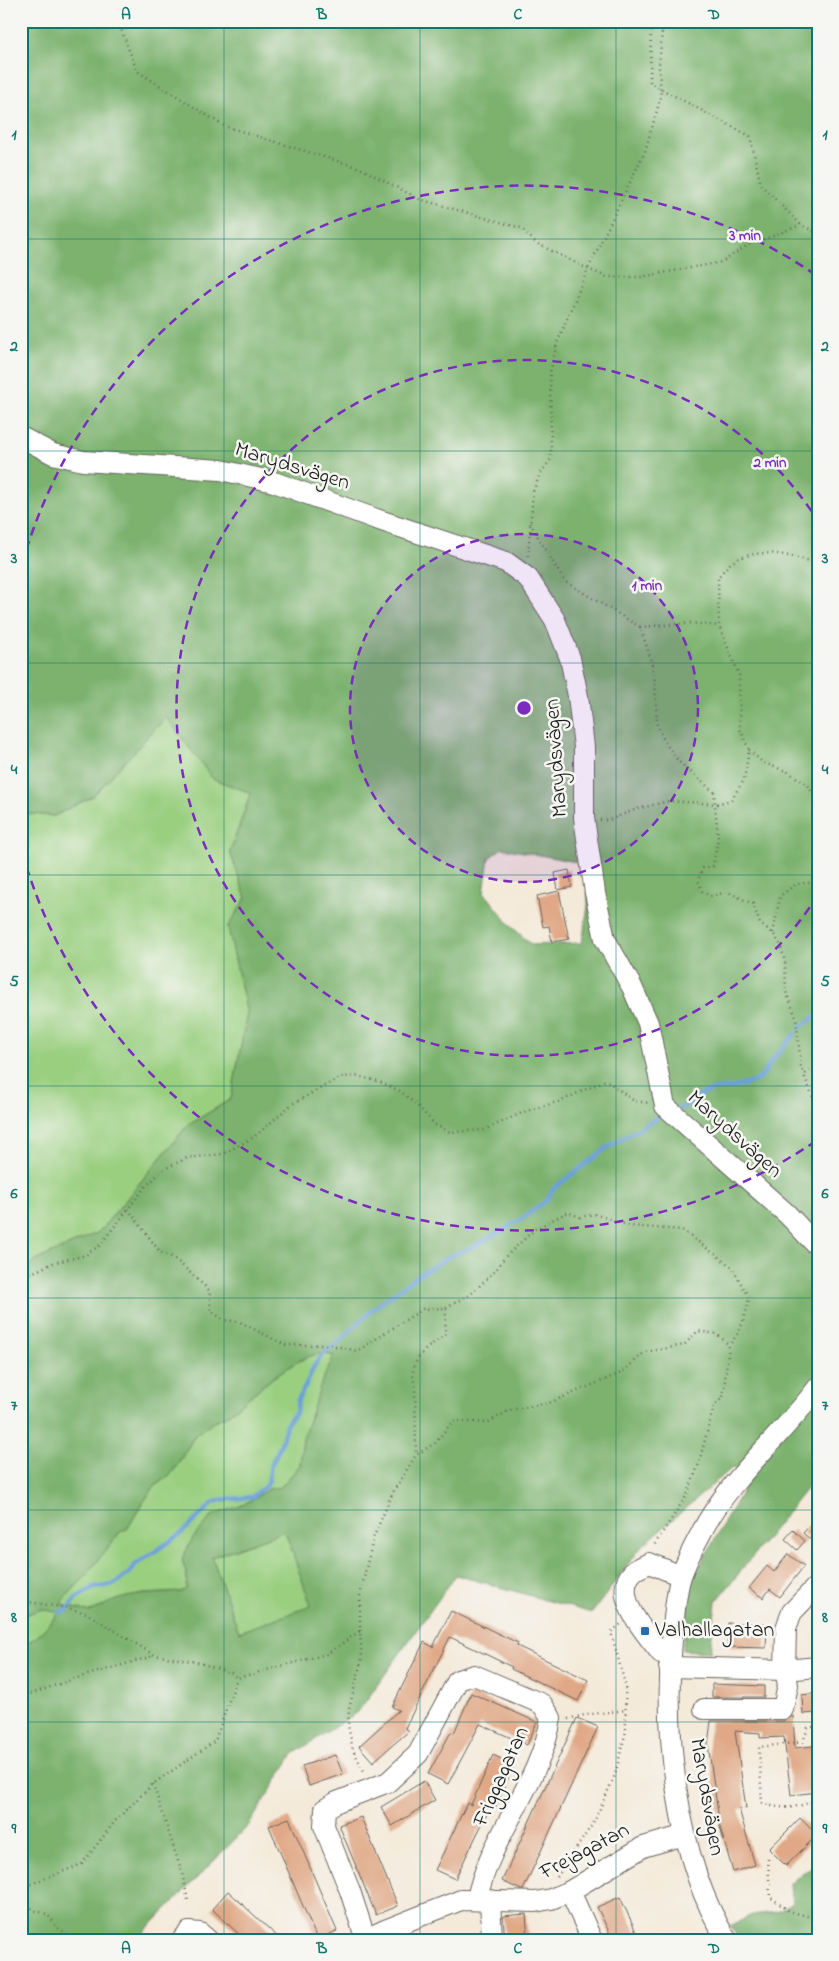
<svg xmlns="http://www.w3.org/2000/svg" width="839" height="1961" viewBox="0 0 839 1961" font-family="'Indie Flower',sans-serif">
<rect width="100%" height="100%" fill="#f6f6f2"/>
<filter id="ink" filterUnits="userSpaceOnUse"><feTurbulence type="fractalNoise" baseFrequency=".02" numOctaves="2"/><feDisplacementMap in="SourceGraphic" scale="10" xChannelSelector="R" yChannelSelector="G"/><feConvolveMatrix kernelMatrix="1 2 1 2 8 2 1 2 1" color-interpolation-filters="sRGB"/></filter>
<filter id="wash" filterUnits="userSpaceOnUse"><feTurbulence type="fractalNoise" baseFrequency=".0096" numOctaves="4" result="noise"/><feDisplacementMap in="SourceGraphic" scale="20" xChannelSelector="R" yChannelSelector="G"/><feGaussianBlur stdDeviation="1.12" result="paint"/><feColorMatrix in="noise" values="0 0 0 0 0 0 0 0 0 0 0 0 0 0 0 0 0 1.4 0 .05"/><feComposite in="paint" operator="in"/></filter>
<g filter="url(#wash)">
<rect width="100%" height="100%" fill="#f4eada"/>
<!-- green -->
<g fill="#9acf80" stroke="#5b764e">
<polygon points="166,717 213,779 251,792 230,852 246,898 228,927 247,1013 231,1099 187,1126 99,1232 41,1258 21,1269 21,813 54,816 93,796"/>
<path d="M318,1354L333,1355V1358L322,1381L303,1438L300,1465L281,1487L269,1489L243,1505L213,1515L193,1538L182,1559L187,1577L186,1589L181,1592L144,1594L116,1600L90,1612L62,1605V1600L85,1577L120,1532L128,1528L141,1505L155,1486L172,1473L196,1434L216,1420L226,1416C251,1397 289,1359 318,1354Z"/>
<polygon points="285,1531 312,1606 239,1632 212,1557"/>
<polygon points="42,1609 60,1612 37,1637 21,1646 21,1616"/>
</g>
<!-- forest -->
<g fill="#7bb26e" stroke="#4c6745" fill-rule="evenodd">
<path d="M21,21H818V1474L716,1602L710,1652L682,1650L691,1581L749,1479L733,1467L641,1547L592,1613L456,1575L358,1712L293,1754L249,1825L136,1940H21V1646L37,1637L59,1613L42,1609L21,1616V1269L41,1258L99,1232L187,1126L231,1099L247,1013L228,927L246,898L230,852L251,793L213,779L166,717L93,796L54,816L21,813ZM502,848L587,864L588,906L582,943L532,945L511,926L484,892L489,858ZM318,1354L333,1355V1358L322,1381L303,1438L300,1465L281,1487L269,1489L243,1505L213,1515L193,1538L182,1559L187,1577L186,1589L181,1592C160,1594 139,1593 119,1599C109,1602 99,1608 90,1612L62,1605V1601L85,1577L120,1532L128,1528L141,1505L155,1486L172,1473L196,1434L216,1420L226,1416C251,1397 289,1359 318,1354ZM285,1531L311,1606L239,1632L212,1557Z"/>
<polygon points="818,1865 818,1940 740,1940 730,1926 752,1915 777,1912 792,1904 790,1884 802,1873"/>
</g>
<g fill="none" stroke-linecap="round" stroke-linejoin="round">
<!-- stream -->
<g stroke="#6ca0d8" stroke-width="4.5">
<polyline points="800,1027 818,1015"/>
<polyline points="676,1110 689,1104 704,1093 716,1089 732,1088 756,1081 762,1076 772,1060 795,1034"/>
<polyline points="60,1612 67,1610 76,1598 81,1595 94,1588 113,1585 130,1573 135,1565 182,1533 213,1503 220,1500 252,1497 268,1484 271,1465 280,1447 286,1426 290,1418 296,1413 298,1399 306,1385 314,1366 322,1355 338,1343 374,1308 420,1274 439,1263 450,1256 473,1247 522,1219 547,1200 553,1189 608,1147 662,1115"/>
</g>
</g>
<g id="blocks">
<!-- building -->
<g fill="#e0a886">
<polygon points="569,870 572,887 558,890 555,873"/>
<polygon points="559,891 569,939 552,942 549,926 543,927 537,896"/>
<polygon points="818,1517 818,1546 803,1533"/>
<polygon points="793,1530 805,1541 797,1550 785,1539"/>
<polygon points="788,1554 804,1566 780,1597 770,1589 763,1598 749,1588 767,1566 774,1572"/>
<polygon points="451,1611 518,1643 517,1646 588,1680 578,1701 511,1669 512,1667 450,1637 405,1728 409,1731 373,1762 359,1746 399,1710 392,1707 424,1642 433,1647"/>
<polygon points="728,1623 767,1624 766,1648 728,1647"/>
<polygon points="712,1684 764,1686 764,1697 712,1697"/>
<polygon points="471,1693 537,1722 527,1745 480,1724 448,1784 428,1774 451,1732 454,1733"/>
<polygon points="818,1693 818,1713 803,1714 802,1695"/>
<polygon points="793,1716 795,1748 813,1746 818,1792 791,1795 784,1737 760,1738 760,1733 735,1731 746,1808 739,1809 755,1865 733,1872 720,1827 708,1744 711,1721 783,1721"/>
<polygon points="577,1718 598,1727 523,1890 521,1890 502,1881"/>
<polygon points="335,1755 343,1774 309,1786 302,1766"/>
<polygon points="493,1755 514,1765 495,1808 491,1806 455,1879 435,1870 467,1803 471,1805"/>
<polygon points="424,1781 435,1800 392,1826 381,1807"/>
<polygon points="361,1817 398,1906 376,1915 339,1825"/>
<polygon points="289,1818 337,1931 317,1939 269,1826"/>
<polygon points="800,1818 817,1835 786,1866 769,1849"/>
<polygon points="228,1891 281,1940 245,1940 212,1909"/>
<polygon points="620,1897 633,1925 639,1940 613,1940 597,1907"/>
<polygon points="526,1914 528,1940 505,1940 503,1916"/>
</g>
</g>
</g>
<g filter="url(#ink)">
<use href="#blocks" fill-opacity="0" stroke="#68645e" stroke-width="1"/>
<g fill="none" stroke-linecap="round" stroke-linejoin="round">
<defs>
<g id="minor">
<polyline points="21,437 53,454 83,461 221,470 274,482 376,519 506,562 528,578 555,620 570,658 578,696 584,747 584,818 595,893 605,939 632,987 648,1023 665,1106 787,1214 818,1247"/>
<path d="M671,1655L661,1653C647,1635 611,1596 632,1573C635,1569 644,1566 649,1563L681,1576"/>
<polyline points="669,1667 785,1670 818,1667"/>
<polyline points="704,1709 783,1709 788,1685 785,1670 786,1628 792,1612 818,1585"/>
<polyline points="570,1891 592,1940"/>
<polyline points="490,1900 492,1940"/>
<polyline points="182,1940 189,1932 200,1933 208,1940"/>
<polyline points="364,1940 385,1930 461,1900 535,1902 551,1899 570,1891 643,1847 685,1835"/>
<path d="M366,1940L350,1891L324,1826L325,1809L337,1802L388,1782L418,1754L458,1680L474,1675L542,1704L551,1718C541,1783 490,1835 477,1899"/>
<path d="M727,1940C676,1859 664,1733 672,1640C674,1619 675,1596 681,1576C686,1562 693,1548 700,1535C728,1479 781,1437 818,1387"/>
</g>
</defs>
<!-- minor casing -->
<use href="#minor" stroke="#68645e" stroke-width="22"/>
<!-- path -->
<g stroke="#68645e" stroke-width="2.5" stroke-dasharray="1 4" stroke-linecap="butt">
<polyline points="118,21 137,71 224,126 360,168 419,199 521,228 536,243 588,269 607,277 641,277 722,262 748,245 801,225"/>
<polyline points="651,21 650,83 750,136 761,185 801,225 818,233"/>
<polyline points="530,523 564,581 640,627 651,659 655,681 657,724 665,743 679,762 714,792 718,838 713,866 703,868 698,880 702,891 710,896 728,892 753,904 760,924 773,933 780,944 785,961 786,992 796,1017 801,1066 804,1075"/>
<polyline points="528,556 533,492 540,474 551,459 550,373 557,343 588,269 645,151 661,97 659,66 663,21"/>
<polyline points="640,627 691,623 719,626"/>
<polyline points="749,750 762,762 788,772 808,785 818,803"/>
<path d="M600,820H609L637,809L669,801L716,804L731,800L744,780L749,750L740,729L739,675L719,626L718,577C723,572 728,564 734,561C761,546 790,556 818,563"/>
<polyline points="773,933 780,896 796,884 818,882"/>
<polyline points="818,1064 804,1075 818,1110"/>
<path d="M128,1209L160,1252L174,1258L209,1290L211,1311L224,1320L240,1322L285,1345H331L357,1351L423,1309L446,1308L445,1335C429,1346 406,1361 415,1384L416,1455"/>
<polyline points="21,1278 53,1263 86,1255 100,1245 146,1186 164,1169 187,1158 223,1154 254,1137 292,1104 341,1077 356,1076 375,1080 400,1091 417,1105 434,1124 450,1132 484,1130 526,1111 561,1101 606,1080 634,1101 649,1103"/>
<path d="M446,1308L472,1293L496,1270L504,1258L535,1229L568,1212L580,1217L594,1214L630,1226L682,1230L732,1267L749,1298C745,1316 742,1331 729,1345"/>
<polyline points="21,1601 68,1608 86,1613 154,1655 197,1662 231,1673 237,1678 327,1654 360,1631 362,1658 349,1709 348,1725 353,1750 365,1773"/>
<polyline points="360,1631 360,1596 367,1564 374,1536 393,1492 416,1455 435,1443 453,1421 487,1423 510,1410 549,1403 621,1373 645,1352 684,1345 698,1331 717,1334 729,1345 723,1397 714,1406 698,1466 687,1495 653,1547"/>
<polyline points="21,1697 77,1678 153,1656"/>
<path d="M568,1719C588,1713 606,1713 626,1710"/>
<path d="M818,1726L808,1728L803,1742L759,1747L762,1803C785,1811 796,1807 818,1800"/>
<polyline points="153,1784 182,1873 188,1900"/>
<polyline points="768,1859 770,1897 789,1911 818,1919"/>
<polyline points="557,1877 594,1822 615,1775 626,1731 625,1684 611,1632 621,1624"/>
<polyline points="21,1886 26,1886 82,1864 116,1820 153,1784 215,1741 237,1678"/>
<polyline points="21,1898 27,1901 33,1910 47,1914 58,1928 70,1936 72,1940"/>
</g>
<!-- minor -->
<use href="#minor" stroke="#fff" stroke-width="20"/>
</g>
</g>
<!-- grid -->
<path fill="none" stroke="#0f766e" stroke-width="1" stroke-opacity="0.55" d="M224,21V1940M420,21V1940M616,21V1940M21,239H818M21,451H818M21,663H818M21,875H818M21,1086H818M21,1298H818M21,1510H818M21,1722H818"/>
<!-- distance rings -->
<circle cx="524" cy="708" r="174" fill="#7b2cbf" fill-opacity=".12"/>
<g fill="none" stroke="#7b2cbf" stroke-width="2.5" stroke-dasharray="9 6">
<circle cx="524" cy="708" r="174"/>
<path d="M818 895A348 348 0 1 1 818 521"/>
<path d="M816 1141A522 522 0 0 1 22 852M22 564A522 522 0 0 1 816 275"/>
</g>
<!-- markers -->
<rect fill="#1f6fb2" stroke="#f6f6f2" stroke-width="2" x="640" y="1626" width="10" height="10" rx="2.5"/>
<g text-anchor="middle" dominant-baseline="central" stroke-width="5" stroke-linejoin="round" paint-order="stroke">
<!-- street labels -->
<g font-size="22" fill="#1c1c1c" stroke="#f6f6f2">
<text transform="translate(292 467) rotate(17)">Marydsvägen</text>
<text transform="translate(557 758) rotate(-94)">Marydsvägen</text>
<text transform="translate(734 1135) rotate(42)">Marydsvägen</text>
<text transform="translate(502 1777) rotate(-66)">Friggagatan</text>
<text transform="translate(706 1797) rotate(80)">Marydsvägen</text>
<text transform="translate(585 1852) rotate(-28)">Frejagatan</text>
</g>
<!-- poi labels -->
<g font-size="22" fill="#1c1c1c" stroke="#f6f6f2" text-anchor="start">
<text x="655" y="1631">Valhallagatan</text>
</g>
</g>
<circle cx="524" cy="708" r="8" fill="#7b2cbf" stroke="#f6f6f2" stroke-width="2.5"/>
<g font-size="15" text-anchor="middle" font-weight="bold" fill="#7b2cbf" stroke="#f6f6f2" stroke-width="5" stroke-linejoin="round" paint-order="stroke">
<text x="745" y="240">3 min</text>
<text x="770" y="467">2 min</text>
<text x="647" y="590">1 min</text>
</g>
<!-- margin -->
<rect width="839" height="1961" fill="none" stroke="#f6f6f2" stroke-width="55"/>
<rect x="28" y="28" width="784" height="1906" fill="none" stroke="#0f766e" stroke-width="2"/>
<g font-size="16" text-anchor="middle" font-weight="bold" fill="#0f766e">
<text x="126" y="19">A</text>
<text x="322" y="19">B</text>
<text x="518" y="19">C</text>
<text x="714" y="19">D</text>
<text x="14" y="139">1</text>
<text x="825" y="139">1</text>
<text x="14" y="351">2</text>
<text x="825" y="351">2</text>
<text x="14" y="563">3</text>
<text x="825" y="563">3</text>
<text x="14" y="774">4</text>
<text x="825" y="774">4</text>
<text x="14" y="986">5</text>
<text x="825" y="986">5</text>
<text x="14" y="1198">6</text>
<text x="825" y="1198">6</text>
<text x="14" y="1410">7</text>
<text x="825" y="1410">7</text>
<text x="14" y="1622">8</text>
<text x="825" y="1622">8</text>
<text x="14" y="1833">9</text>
<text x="825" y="1833">9</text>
<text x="126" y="1953">A</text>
<text x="322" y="1953">B</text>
<text x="518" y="1953">C</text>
<text x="714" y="1953">D</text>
</g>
</svg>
